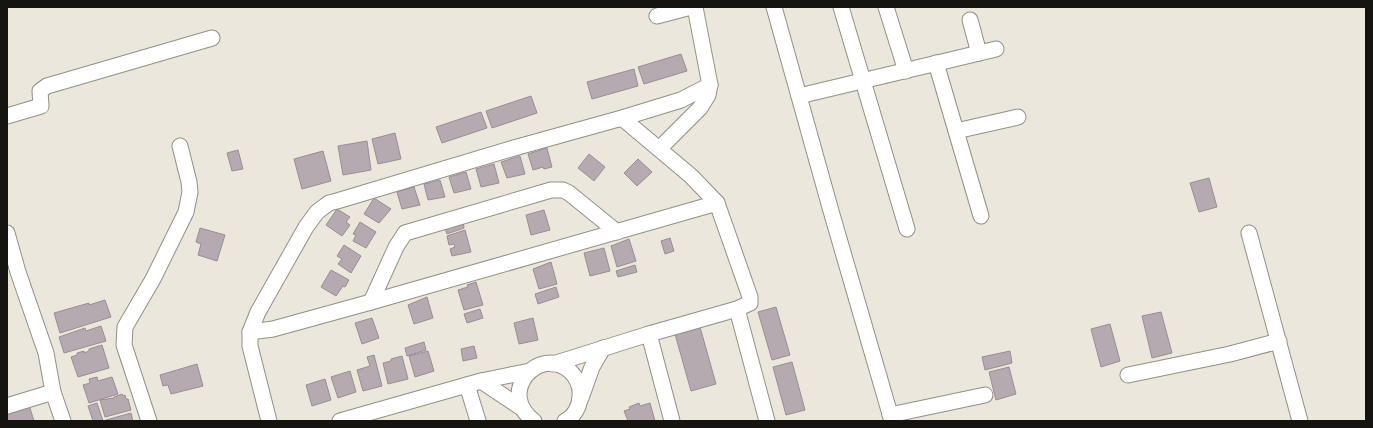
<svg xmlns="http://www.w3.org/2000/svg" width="1373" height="428" viewBox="0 0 1373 428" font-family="'Times New Roman',serif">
<rect width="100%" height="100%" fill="#ece7dd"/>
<!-- building -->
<g fill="#b4aaaf" stroke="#988e93">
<polygon points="681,54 687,71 644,84 638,67"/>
<polygon points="634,69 638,86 592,99 587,82"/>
<polygon points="531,96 537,113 492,128 486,111"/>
<polygon points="481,112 487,128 442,143 436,127"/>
<polygon points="395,133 401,159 378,164 372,139"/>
<polygon points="367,141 371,170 343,175 338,146"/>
<polygon points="547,148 552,167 544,169 543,167 533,170 528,154"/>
<polygon points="238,150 243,169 232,171 227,153"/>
<polygon points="323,151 331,181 302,189 294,159"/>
<polygon points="589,154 605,167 594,181 578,168"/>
<polygon points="520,156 525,174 507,178 501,162"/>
<polygon points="638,159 652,172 637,186 624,173"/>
<polygon points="494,164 499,183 481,187 476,169"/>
<polygon points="466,172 471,189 454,193 449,177"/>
<polygon points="1209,178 1217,207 1199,212 1190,183"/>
<polygon points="440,180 445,197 428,200 424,184"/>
<polygon points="414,187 420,205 402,209 397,192"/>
<polygon points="374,198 391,209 379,223 364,214"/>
<polygon points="337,209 350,217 346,222 350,225 342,236 326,225"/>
<polygon points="544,210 550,230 531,235 526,215"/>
<polygon points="463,221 464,228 447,234 444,226"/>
<polygon points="360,222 376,232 366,248 353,241 356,235 353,234"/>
<polygon points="200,228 225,235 217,261 198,255 201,244 196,242"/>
<polygon points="465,230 471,252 452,256 450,249 455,247 454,244 449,245 447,236"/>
<polygon points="670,238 674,251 665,254 661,241"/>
<polygon points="629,239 636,261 617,267 611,246"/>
<polygon points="344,245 361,256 351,273 338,264 342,259 337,256"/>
<polygon points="604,248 610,271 590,276 584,253"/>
<polygon points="551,262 557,284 539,289 533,269"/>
<polygon points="635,265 637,272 618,277 616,271"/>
<polygon points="331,270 349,280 345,287 343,286 336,296 321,287"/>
<polygon points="476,282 483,305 464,310 458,290 468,287 467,285"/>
<polygon points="556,287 559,297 538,304 535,294"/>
<polygon points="427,297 433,318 414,324 408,305"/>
<polygon points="105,300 111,317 60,333 54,313 89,303 89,305"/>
<polygon points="776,307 790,355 772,360 758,312"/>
<polygon points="480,309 483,318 467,323 464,314"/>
<polygon points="1161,312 1172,353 1152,358 1142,316"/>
<polygon points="372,318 379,338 362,344 355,323"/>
<polygon points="533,318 538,340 519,344 514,323"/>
<polygon points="1110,324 1120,361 1101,367 1091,329"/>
<polygon points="101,326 106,341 64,353 59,337 85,328 86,331"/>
<polygon points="700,327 716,384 691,391 675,334"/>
<polygon points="424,342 426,350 407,356 405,348"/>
<polygon points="102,345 109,368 78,377 71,357 77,355 77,353 84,351 84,353 89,351 89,349"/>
<polygon points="474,346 477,358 463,361 461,349"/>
<polygon points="428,351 434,371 415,377 409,356"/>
<polygon points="1010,351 1012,363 985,370 982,357"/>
<polygon points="374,355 382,386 363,391 357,370 370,366 367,357"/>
<polygon points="402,356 408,379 388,384 383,363 391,361 391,359"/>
<polygon points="792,362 805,410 786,415 773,367"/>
<polygon points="197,364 203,386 171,394 168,385 163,386 160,375"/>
<polygon points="1009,367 1016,394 996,400 989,372"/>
<polygon points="350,371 356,392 338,398 331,377"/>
<polygon points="97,377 98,381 112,377 118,394 89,403 83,385 90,383 89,379"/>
<polygon points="325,379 331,400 312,406 306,385"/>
<polygon points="122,394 123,396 125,395 126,399 128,399 131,410 105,417 100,400 114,398 114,397"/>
<polygon points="97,403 103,421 93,421 88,406"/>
<polygon points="639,403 640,406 650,403 655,421 628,421 624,411 630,409 629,407"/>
<polygon points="29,405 34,421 7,421 7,412"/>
<polygon points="131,413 133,421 106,421 106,420"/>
</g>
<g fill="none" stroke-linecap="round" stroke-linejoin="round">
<defs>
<g id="minor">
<polyline points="774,7 831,211 892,421"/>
<polyline points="841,7 907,229"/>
<polyline points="886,7 906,71"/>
<polyline points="657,16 691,7"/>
<polyline points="970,20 979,53"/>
<polyline points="936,63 981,216"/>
<polyline points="799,96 996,49"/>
<polyline points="7,116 41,106 40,91 47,86 212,38"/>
<polyline points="956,131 1018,117"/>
<polyline points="659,149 700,108 708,95 710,85 695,7"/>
<polyline points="7,233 18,272 46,353 53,392 63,421"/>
<polyline points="1249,233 1300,421"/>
<polyline points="371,302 396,247 405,233 551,190 563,190 569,193 617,232"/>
<polyline points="737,309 767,421"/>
<polyline points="250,332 273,329 371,302 717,203"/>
<polyline points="649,334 672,421"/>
<polyline points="553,364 649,334 737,309 750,303 750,297 717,203 691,176 622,118"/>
<polyline points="1128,375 1230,354 1279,341"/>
<polyline points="481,381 523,409"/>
<polyline points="467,385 478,421"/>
<polyline points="581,398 592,367 603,348"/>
<polyline points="7,406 53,392"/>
<polyline points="890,415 985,395"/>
<polyline points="149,421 124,345 125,327 153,279 186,212 190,192 189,182 180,146"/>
<polyline points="269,421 250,346 250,332 258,312 306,227 317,212 329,203 337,201 514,148 622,118 681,100 710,85"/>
<polyline points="340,421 481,381 530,371"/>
<path d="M534,421C496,393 539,344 570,371C577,378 581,386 580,396C580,406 574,417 565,421"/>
</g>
</defs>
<!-- minor casing -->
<use href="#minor" stroke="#938f86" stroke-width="17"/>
<!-- minor -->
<use href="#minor" stroke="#fff" stroke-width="15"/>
</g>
<!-- border -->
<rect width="1373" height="428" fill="none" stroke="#151410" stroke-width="16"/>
</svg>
